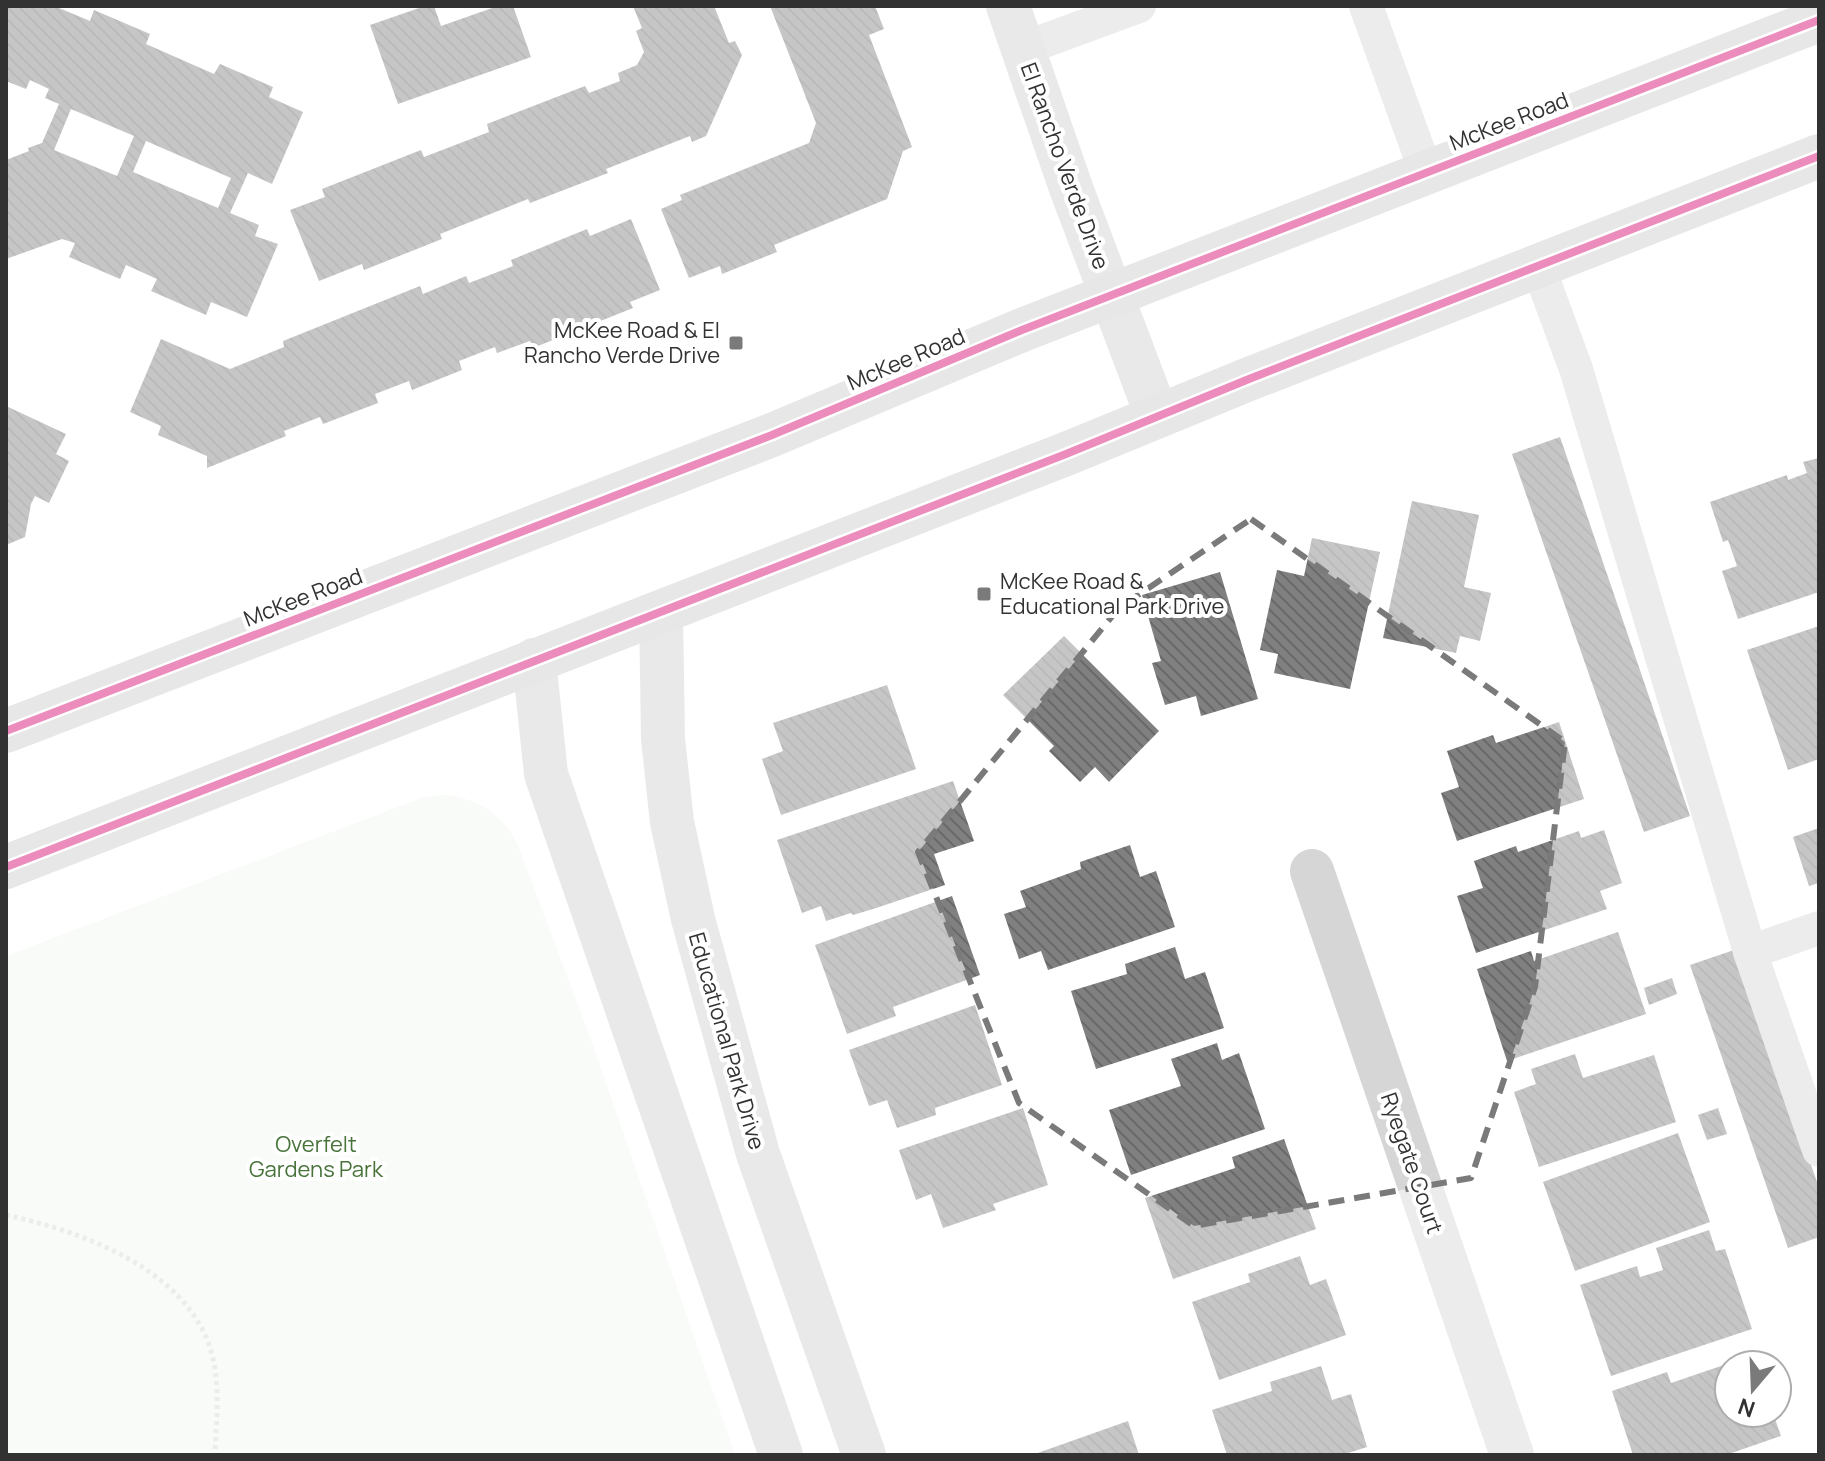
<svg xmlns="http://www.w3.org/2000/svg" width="1825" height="1461" viewBox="0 0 1825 1461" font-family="Manrope,sans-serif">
<defs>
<pattern id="building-back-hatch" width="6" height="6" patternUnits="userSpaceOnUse" patternTransform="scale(2)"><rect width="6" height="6" fill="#808080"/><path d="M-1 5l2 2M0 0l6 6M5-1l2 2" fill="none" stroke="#696969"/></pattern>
</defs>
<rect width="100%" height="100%" fill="#fff"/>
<!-- green -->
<path fill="#f0f6ed" d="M445,795C477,798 502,814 517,843L590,1037L735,1455H6V956L424,797Z"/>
<!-- building -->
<g fill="url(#building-back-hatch)" fill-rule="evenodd">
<path d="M6,6H60L59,8L90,21L94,10L150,34L146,44L214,74L220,64L273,87L269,97L303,112L272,184L248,173L230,213L259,225L255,236L278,244L247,317L211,302L206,315L151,291L157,279L126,265L120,279L69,257L75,243L62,239L6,259V160L29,151L28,148L42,143L59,104L45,98L49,89L30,80L26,89L6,81ZM71,109L134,136L117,176L54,150ZM146,141L231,178L218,208L133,172Z"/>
<polygon points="425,6 434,6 441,26 498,6 513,6 531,57 398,104 370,25"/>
<polygon points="633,6 714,6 729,43 735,41 742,55 706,136 692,142 690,136 606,169 608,173 530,203 528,199 440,234 442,239 364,270 362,264 319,281 290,210 325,197 322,189 421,150 424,157 489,132 487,124 585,86 589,93 620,81 618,73 637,65 644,52 636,31 642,28"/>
<polygon points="770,6 875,6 884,29 869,35 912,147 903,151 887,199 774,245 777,252 722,274 720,266 689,278 661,209 682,200 680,195 809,143 816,123"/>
<polygon points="631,219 660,290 630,302 633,308 533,348 530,341 497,353 495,347 459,361 462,370 412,390 409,381 375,394 378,403 323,424 320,417 284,431 286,436 207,468 207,456 158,435 161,426 130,412 161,339 230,369 284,347 283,341 420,286 423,294 466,276 469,283 513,266 511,260 587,229 590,236"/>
<polygon points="6,406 66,434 56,454 69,461 49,503 35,496 31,504 25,537 6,545"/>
<polygon points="1560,437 1690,816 1644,832 1512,454"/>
<polygon points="1819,458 1819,592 1738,619 1722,571 1737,566 1728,540 1723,542 1710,502 1787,475 1788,480 1807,473 1803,462"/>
<polygon points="1412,501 1479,515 1464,587 1491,593 1480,641 1460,636 1456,653 1383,638"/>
<polygon points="1312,538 1380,552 1350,689 1274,673 1278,654 1260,650 1277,570 1304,576"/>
<polygon points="1220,572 1258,699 1201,716 1196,696 1165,705 1152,663 1161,661 1142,595"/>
<polygon points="1819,626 1819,759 1788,770 1747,650"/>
<polygon points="1064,636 1159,731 1109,782 1095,767 1080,782 1049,751 1054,746 1003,695"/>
<polygon points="887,685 916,769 781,815 762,759 783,751 773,723"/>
<polygon points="1559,722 1584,799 1457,841 1441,793 1459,787 1447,751 1493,735 1496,743"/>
<polygon points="953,781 974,841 934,854 945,885 873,909 853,915 851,913 826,921 821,906 802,913 777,840"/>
<polygon points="1819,828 1819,883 1809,886 1793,837"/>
<polygon points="1604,830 1622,883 1600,891 1607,909 1476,953 1457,896 1483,888 1474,861 1516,846 1518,852 1579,831 1581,838"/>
<polygon points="1130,845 1140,877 1156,871 1175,927 1048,970 1041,951 1019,959 1004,914 1026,907 1020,891 1081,869 1080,862"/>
<polygon points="952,896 980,975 893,1007 896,1016 847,1034 815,945"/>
<polygon points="1618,932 1646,1014 1507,1061 1477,969 1531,951 1534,961"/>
<polygon points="1175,947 1185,979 1205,972 1224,1028 1096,1069 1071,991 1127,974 1125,964"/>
<polygon points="1737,949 1819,1188 1819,1237 1788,1248 1690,965"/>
<polygon points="1672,978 1677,994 1649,1005 1644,988"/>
<polygon points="975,1005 1002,1085 935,1108 936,1115 897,1128 887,1100 869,1106 849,1050"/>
<polygon points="1217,1043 1222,1060 1239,1053 1265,1129 1131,1175 1109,1110 1181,1086 1171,1059"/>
<polygon points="1575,1054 1583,1078 1654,1055 1676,1122 1539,1167 1514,1092 1536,1084 1531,1069"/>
<polygon points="1023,1108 1048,1185 993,1204 996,1210 943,1228 931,1194 916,1200 899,1150"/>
<polygon points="1718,1108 1727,1134 1707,1140 1698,1115"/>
<polygon points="1678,1133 1710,1222 1575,1271 1543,1182"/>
<polygon points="1284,1139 1316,1229 1173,1279 1145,1198 1235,1168 1232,1157"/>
<polygon points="1709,1230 1716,1251 1725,1249 1752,1329 1611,1376 1580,1285 1637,1266 1640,1277 1663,1270 1656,1248"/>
<polygon points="1300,1256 1310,1285 1326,1279 1346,1335 1219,1380 1192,1302 1250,1282 1248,1274"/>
<polygon points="1753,1355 1757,1365 1729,1365 1729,1413 1773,1413 1781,1436 1726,1455 1633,1455 1612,1391 1667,1372 1671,1383"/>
<polygon points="1321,1366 1332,1400 1351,1394 1367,1447 1342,1455 1227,1455 1212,1410 1272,1391 1270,1382"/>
<polygon points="1128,1421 1139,1455 1032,1455"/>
</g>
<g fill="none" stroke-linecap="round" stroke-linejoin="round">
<!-- path -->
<path stroke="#d6d6d6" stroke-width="5" stroke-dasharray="4 4" stroke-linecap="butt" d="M6,1215C81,1231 187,1269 211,1351C221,1385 216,1421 215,1455"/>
<!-- lane -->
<g stroke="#d6d6d6" stroke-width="34">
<polyline points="1366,6 1426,172"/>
<polyline points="1022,49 1139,6"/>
<polyline points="1538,266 1576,369 1750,952 1819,1150"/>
<polyline points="1750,952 1819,928"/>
</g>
<!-- street -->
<polyline stroke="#d6d6d6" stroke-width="44" points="1312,871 1512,1455"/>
<!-- secondary -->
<g stroke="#cfcfcf" stroke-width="44">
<polyline points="1008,6 1071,188 1157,416"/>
<polyline points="661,612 663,739 672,822 693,919 758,1154 864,1455"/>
<polyline points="534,660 546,774 781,1455"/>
</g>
<!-- primary -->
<g stroke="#c9c9c9" stroke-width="44">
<polyline points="6,731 772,435 1022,330 1819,20"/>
<polyline points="6,867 1066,454 1249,379 1819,156"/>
</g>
<defs>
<g id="cycleway">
<polyline points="6,731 772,435 1022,330 1819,20"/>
<polyline points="6,867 1066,454 1249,379 1819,156"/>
</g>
</defs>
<!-- cycleway casing -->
<use href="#cycleway" stroke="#fff" stroke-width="13"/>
<!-- cycleway -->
<use href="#cycleway" stroke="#d6006c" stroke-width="8"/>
</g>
<!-- marked area -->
<path d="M0 0H1825V1461H0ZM1251,519L1565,742L1535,987L1471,1178L1194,1226L1019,1103L918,852L1119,608Z" fill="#fff" fill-opacity=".55" fill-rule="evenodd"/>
<path fill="none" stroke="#7a7a7a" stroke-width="6" stroke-dasharray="16 10" stroke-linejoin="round" d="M1251,519L1565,742L1535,987L1471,1178L1194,1226L1019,1103L918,852L1119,608Z"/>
<!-- markers -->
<g fill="#7a7a7a" stroke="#fff" stroke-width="3">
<rect x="728" y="335" width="16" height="16" rx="4"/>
<rect x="976" y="586" width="16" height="16" rx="4"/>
</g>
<g text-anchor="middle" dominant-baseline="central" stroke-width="8" stroke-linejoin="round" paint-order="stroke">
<!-- street labels -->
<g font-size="22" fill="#323232" stroke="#fff">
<text transform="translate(1509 121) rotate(-21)">McKee Road</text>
<text transform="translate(1065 166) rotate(70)">El Rancho Verde Drive</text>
<text transform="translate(906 359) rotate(-23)">McKee Road</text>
<text transform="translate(303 597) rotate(-21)">McKee Road</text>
<text transform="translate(727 1041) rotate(74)">Educational Park Drive</text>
<text transform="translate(1412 1163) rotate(71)">Ryegate Court</text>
</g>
<!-- poi labels -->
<g font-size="22" fill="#323232" stroke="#fff" text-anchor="end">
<text x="720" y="330">McKee Road &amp; El<tspan x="720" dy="25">Rancho Verde Drive</tspan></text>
<text x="1000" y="581" text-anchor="start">McKee Road &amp;<tspan x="1000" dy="25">Educational Park Drive</tspan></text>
</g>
<!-- park labels -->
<g font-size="22" fill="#48733a" stroke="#fff">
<text x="316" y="1144">Overfelt<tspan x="316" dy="25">Gardens Park</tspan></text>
</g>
</g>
<!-- border -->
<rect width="1825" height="1461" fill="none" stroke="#323232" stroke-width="16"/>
<!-- north arrow -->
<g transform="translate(1753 1389) rotate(199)"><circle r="38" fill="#ffffff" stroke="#adadad" stroke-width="2"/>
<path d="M0-6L14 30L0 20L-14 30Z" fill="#7a7a7a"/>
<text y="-12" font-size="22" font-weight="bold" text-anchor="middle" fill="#323232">N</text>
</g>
</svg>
